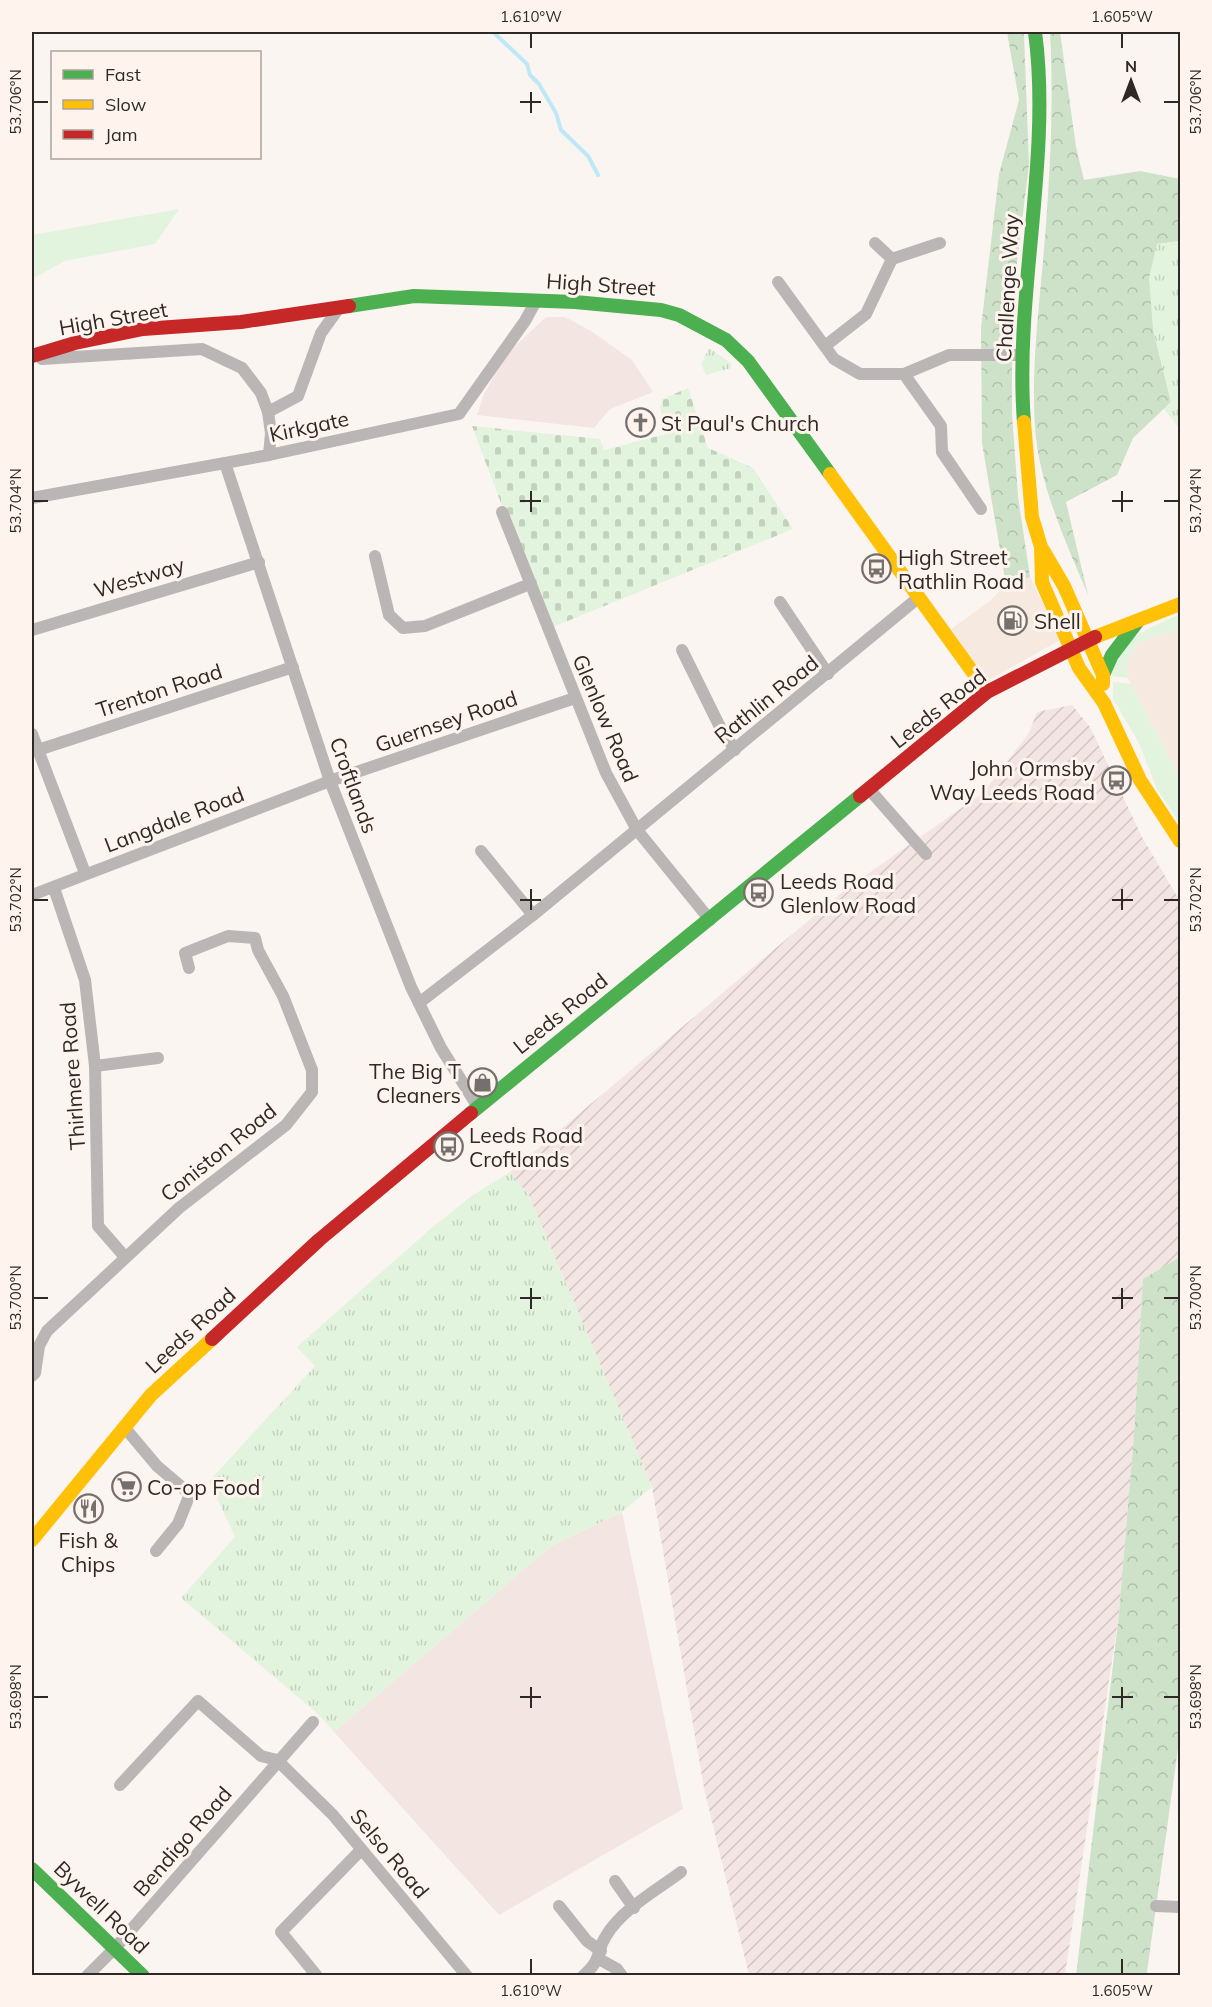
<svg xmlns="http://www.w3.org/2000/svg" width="1212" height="2007" viewBox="0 0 1212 2007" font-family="Mulish,sans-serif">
<defs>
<pattern id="industrial-furrows" width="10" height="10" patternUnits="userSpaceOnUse" patternTransform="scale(1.5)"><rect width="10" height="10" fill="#f3e5e2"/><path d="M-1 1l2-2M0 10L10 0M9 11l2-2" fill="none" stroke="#d1c4c2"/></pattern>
<pattern id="forest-crowns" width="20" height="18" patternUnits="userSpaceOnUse" patternTransform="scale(1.5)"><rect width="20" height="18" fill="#cee1c9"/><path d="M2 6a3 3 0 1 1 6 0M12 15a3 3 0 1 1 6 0" fill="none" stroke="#b1c1ac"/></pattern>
<pattern id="cemetery-stones" width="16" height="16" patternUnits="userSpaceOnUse" patternTransform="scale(1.5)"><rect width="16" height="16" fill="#e3f4de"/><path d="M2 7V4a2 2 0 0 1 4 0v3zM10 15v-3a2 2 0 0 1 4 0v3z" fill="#c3d1be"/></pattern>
<pattern id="park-tufts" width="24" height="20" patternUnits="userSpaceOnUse" patternTransform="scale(1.5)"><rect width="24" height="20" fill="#e3f4de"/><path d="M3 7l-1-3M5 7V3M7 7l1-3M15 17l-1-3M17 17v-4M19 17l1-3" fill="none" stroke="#c3d1be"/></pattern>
</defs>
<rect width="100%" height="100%" fill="#faf5f1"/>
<!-- built -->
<g fill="#f6e9e0">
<polygon points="1030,577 1060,640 987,681 951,629 990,601 1006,585"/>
<polygon points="1175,630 1180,633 1180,779 1128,678 1127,669 1127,661 1138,642"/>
</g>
<!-- industrial -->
<polygon fill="url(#industrial-furrows)" points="1072,705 1090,727 1143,839 1180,901 1180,1257 1143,1279 1134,1435 1119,1614 1065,1975 749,1975 704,1788 652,1487 529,1196 510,1172 846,889 983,793 1029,733 1037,712"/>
<!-- education -->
<g fill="#f3e5e2">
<polygon points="546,317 565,317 591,331 632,360 653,392 610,409 594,428 477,415 484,394 506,355"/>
<polygon points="622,1512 683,1809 499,1915 334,1732 551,1546"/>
</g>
<!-- green -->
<g fill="#e3f4de">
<polygon points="179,209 155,244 65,261 32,279 32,235"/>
<path d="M1180,614V633L1175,630L1138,642L1127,661L1128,678L1111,676C1122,636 1146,630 1180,614Z"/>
<polygon points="1113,682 1131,684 1180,779 1180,823 1157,789 1138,741 1113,699"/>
</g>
<!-- forest -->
<g fill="url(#forest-crowns)">
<polygon points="1007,32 1023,32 1024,36 1029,164 1012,303 1012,414 1018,496 1030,577 1006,585 982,443 981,328 999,174 1019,100"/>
<path d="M1050,32H1060L1076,147L1084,180L1140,171L1180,179V241L1157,244L1153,329L1171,402L1133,438L1117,475L1066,502L1088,595C1066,542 1039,486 1035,427C1031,368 1039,308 1044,250C1050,177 1054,104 1050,32Z"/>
<polygon points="1180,1257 1180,1734 1147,1972 1145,1976 1076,1976 1119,1614 1134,1435 1143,1279"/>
</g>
<!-- cemetery -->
<polygon fill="url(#cemetery-stones)" points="688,388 708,448 753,468 793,529 548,629 472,426 600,439 604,450 666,434 660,408 662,399"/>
<!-- park -->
<g fill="url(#park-tufts)">
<polygon points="1180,241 1180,429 1164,409 1171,402 1153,329 1149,278 1157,244"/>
<polygon points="709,348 731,363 731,368 706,375 701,364"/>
<polygon points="510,1172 529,1196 652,1487 622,1512 551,1546 334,1732 318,1714 181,1598 235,1537 209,1481 315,1366 297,1347 428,1231 470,1197"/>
</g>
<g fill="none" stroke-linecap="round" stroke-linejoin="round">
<!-- stream -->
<polyline stroke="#bfe8f7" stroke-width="4" points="493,32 527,64 530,75 539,84 556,113 561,130 588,156 598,175"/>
<!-- street -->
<g stroke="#b9b6b5" stroke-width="12">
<polyline points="875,243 892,259"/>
<polyline points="778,282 834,359 860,374 904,374 949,355 1023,355"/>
<polyline points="825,346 866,314 892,259 940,243"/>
<polyline points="42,359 202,349 242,368 261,393 268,412 271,433 269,455"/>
<polyline points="904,374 941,426 942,452 981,509"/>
<polyline points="268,412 298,396 321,333 339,308"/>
<polyline points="225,463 330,781 411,987 441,1048 478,1107"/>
<polyline points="32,498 269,455 459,414 525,321 536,301"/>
<polyline points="502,512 606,773 637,830 710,920"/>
<polyline points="375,556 389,615 403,628 425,626 530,584"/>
<polyline points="780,602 828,674"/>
<polyline points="32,630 259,562"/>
<polyline points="682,650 719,725 735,750"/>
<polyline points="32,734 85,873"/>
<polyline points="38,750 293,667"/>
<polyline points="869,789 926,854"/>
<polyline points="481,851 533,915"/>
<polyline points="54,888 85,980 95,1066 98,1226 125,1257"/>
<polyline points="32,895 330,781 575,698"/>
<polyline points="419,1003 533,915 918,598"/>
<polyline points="95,1066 158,1058"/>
<polyline points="32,1376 35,1373 39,1346 47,1331 179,1208 286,1125 312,1092 312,1070 283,996 258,950 255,938 228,936 185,953 189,968"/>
<polyline points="125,1428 157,1466 190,1494 178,1524 156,1551"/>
<polyline points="277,1760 333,1815 467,1976"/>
<polyline points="120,1785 198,1701 261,1756 277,1760"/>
<polyline points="615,1881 634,1908"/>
<polyline points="559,1906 587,1941 601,1951"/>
<polyline points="1156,1906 1180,1907"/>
<polyline points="599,1959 617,1969 622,1976"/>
<polyline points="87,1976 116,1947 313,1722"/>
<polyline points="317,1976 281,1932 361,1850"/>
<path d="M583,1976C603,1959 595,1953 606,1936C622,1909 657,1890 681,1872"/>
</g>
<!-- fast -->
<g stroke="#4caf50" stroke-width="14">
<polyline points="349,306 414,296 575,302 661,310 679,315 726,340 748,361 830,474"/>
<path d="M1024,422C1014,294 1052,157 1035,32"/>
<polyline points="1103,675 1112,655 1138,621"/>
<polyline points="471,1113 860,796"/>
<polyline points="32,1869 143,1976"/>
</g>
<!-- slow -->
<g stroke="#ffc107" stroke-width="14">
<polyline points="1024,422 1032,517 1041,547 1042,582 1079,668 1104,703 1140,780 1180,841"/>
<polyline points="830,474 987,692"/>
<polyline points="1043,550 1064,586 1103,675 1103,684"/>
<polyline points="1095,637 1180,604"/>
<polyline points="32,1540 151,1395 212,1339"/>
</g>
<!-- jam -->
<g stroke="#c62828" stroke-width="14">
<polyline points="32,356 75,343 143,329 241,322 349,306"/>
<polyline points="860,796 987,692 1095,637"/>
<polyline points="212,1339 319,1240 471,1113"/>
</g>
</g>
<!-- ticks -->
<path fill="none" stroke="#2e2926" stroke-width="2" d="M531,33V48M1122,33V48M531,92V113M33,102H48M520,102H541M1164,102H1179M531,491V512M1122,491V512M33,501H48M520,501H541M1112,501H1133M1164,501H1179M531,889V910M1122,889V910M33,900H48M520,900H541M1112,900H1133M1164,900H1179M531,1288V1309M1122,1288V1309M33,1298H48M520,1298H541M1112,1298H1133M1164,1298H1179M531,1687V1708M1122,1687V1708M33,1697H48M520,1697H541M1112,1697H1133M1164,1697H1179M531,1959V1974M1122,1959V1974"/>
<!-- icons -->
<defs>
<symbol id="church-ring" viewBox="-11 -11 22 22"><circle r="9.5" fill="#fef4ed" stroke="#75706d" stroke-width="1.5"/><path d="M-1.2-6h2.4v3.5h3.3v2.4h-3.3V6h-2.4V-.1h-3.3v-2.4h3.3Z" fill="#75706d"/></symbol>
<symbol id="bus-ring" viewBox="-11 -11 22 22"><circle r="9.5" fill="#fef4ed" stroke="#75706d" stroke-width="1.5"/><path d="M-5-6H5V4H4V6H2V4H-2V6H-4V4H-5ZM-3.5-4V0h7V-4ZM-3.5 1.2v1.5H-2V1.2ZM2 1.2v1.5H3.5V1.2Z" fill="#75706d"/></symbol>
<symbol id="fuel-ring" viewBox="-11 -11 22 22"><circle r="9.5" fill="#fef4ed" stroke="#75706d" stroke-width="1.5"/><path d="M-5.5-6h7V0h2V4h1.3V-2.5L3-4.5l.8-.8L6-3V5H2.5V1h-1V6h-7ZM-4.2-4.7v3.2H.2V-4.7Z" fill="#75706d"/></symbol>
<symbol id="shop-ring" viewBox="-11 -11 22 22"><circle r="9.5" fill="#fef4ed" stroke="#75706d" stroke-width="1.5"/><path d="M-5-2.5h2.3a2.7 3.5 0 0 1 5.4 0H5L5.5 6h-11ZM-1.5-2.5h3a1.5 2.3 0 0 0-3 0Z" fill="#75706d"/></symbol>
<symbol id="supermarket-ring" viewBox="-11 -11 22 22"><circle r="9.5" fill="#fef4ed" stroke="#75706d" stroke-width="1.5"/><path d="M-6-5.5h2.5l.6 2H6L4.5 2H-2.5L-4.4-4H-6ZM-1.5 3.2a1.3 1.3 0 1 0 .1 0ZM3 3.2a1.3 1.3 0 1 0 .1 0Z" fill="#75706d"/></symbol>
<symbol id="restaurant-ring" viewBox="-11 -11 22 22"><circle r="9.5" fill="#fef4ed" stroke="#75706d" stroke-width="1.5"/><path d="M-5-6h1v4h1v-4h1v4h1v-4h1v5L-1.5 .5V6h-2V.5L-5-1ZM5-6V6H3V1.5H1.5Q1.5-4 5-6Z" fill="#75706d"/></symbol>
</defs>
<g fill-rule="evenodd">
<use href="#church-ring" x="624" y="406" width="33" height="33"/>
<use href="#bus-ring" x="860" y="552" width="33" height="33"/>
<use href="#fuel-ring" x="996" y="604" width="33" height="33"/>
<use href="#bus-ring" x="1100" y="764" width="33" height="33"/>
<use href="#bus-ring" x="742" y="876" width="33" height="33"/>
<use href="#shop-ring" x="466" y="1066" width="33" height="33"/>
<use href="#bus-ring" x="432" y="1130" width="33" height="33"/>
<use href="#supermarket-ring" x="110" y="1470" width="33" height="33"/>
<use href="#restaurant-ring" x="72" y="1492" width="33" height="33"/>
</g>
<g text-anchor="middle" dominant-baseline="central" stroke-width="6" stroke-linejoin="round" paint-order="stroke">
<!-- street labels -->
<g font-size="21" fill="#2e2926" stroke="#fef4ed">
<text transform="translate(601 284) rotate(4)">High Street</text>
<text transform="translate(1007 288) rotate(-87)">Challenge Way</text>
<text transform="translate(113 318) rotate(-10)">High Street</text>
<text transform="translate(309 426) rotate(-12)">Kirkgate</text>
<text transform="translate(139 577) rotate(-17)">Westway</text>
<text transform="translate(159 690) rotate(-18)">Trenton Road</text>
<text transform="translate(766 699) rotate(-39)">Rathlin Road</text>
<text transform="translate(938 708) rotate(-38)">Leeds Road</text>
<text transform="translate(606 718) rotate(67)">Glenlow Road</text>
<text transform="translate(446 721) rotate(-19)">Guernsey Road</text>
<text transform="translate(354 785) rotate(70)">Croftlands</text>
<text transform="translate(174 819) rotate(-21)">Langdale Road</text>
<text transform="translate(560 1013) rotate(-39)">Leeds Road</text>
<text transform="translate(72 1076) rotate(-94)">Thirlmere Road</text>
<text transform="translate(218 1152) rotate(-39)">Coniston Road</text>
<text transform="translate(190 1330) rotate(-43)">Leeds Road</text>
<text transform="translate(182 1841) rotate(-49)">Bendigo Road</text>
<text transform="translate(390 1853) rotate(50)">Selso Road</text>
<text transform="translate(102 1907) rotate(44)">Bywell Road</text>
</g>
<!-- poi labels -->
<g font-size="21" fill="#2e2926" stroke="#fef4ed" text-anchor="start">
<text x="661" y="423">St Paul's Church</text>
<text x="898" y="557">High Street<tspan x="898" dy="24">Rathlin Road</tspan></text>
<text x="1034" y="621">Shell</text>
<text x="1095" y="768" text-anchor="end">John Ormsby<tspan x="1095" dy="24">Way Leeds Road</tspan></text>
<text x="780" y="881">Leeds Road<tspan x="780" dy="24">Glenlow Road</tspan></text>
<text x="461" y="1071" text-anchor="end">The Big T<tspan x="461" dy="24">Cleaners</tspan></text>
<text x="469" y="1135">Leeds Road<tspan x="469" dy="24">Croftlands</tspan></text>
<text x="147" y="1487">Co-op Food</text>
<text x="88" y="1540" text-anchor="middle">Fish &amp;<tspan x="88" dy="24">Chips</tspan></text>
</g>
</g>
<!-- border -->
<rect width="1212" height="2007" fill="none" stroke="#fef4ed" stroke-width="66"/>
<!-- legend -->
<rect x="51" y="51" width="210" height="108" fill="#fef4ed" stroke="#aba39d" stroke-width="1.5"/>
<rect x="63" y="70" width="30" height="9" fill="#4caf50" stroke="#aba39d" stroke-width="1.5"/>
<text x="105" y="81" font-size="18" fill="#2e2926">Fast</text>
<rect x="63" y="100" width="30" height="9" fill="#ffc107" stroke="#aba39d" stroke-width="1.5"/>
<text x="105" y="111" font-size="18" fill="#2e2926">Slow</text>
<rect x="63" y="130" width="30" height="9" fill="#c62828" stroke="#aba39d" stroke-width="1.5"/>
<text x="105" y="141" font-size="18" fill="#2e2926">Jam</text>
<!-- north arrow -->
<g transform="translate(1131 81)" stroke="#fef4ed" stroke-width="4.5" paint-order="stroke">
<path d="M0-4.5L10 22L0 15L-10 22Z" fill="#2e2926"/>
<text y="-9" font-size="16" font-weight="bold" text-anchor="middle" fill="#2e2926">N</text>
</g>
<rect x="33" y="33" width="1146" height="1941" fill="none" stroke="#2e2926" stroke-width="2"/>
<g font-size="15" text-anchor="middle" fill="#2e2926">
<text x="531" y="22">1.610°W</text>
<text x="1122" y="22">1.605°W</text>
<text transform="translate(16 102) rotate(-90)" y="5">53.706°N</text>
<text transform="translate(1196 102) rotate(-90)" y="5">53.706°N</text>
<text transform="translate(16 501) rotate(-90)" y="5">53.704°N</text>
<text transform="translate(1196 501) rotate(-90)" y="5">53.704°N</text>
<text transform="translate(16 900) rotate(-90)" y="5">53.702°N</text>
<text transform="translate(1196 900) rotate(-90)" y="5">53.702°N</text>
<text transform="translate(16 1298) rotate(-90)" y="5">53.700°N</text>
<text transform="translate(1196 1298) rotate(-90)" y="5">53.700°N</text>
<text transform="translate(16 1697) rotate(-90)" y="5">53.698°N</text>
<text transform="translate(1196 1697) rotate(-90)" y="5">53.698°N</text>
<text x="531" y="1996">1.610°W</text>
<text x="1122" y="1996">1.605°W</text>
</g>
</svg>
